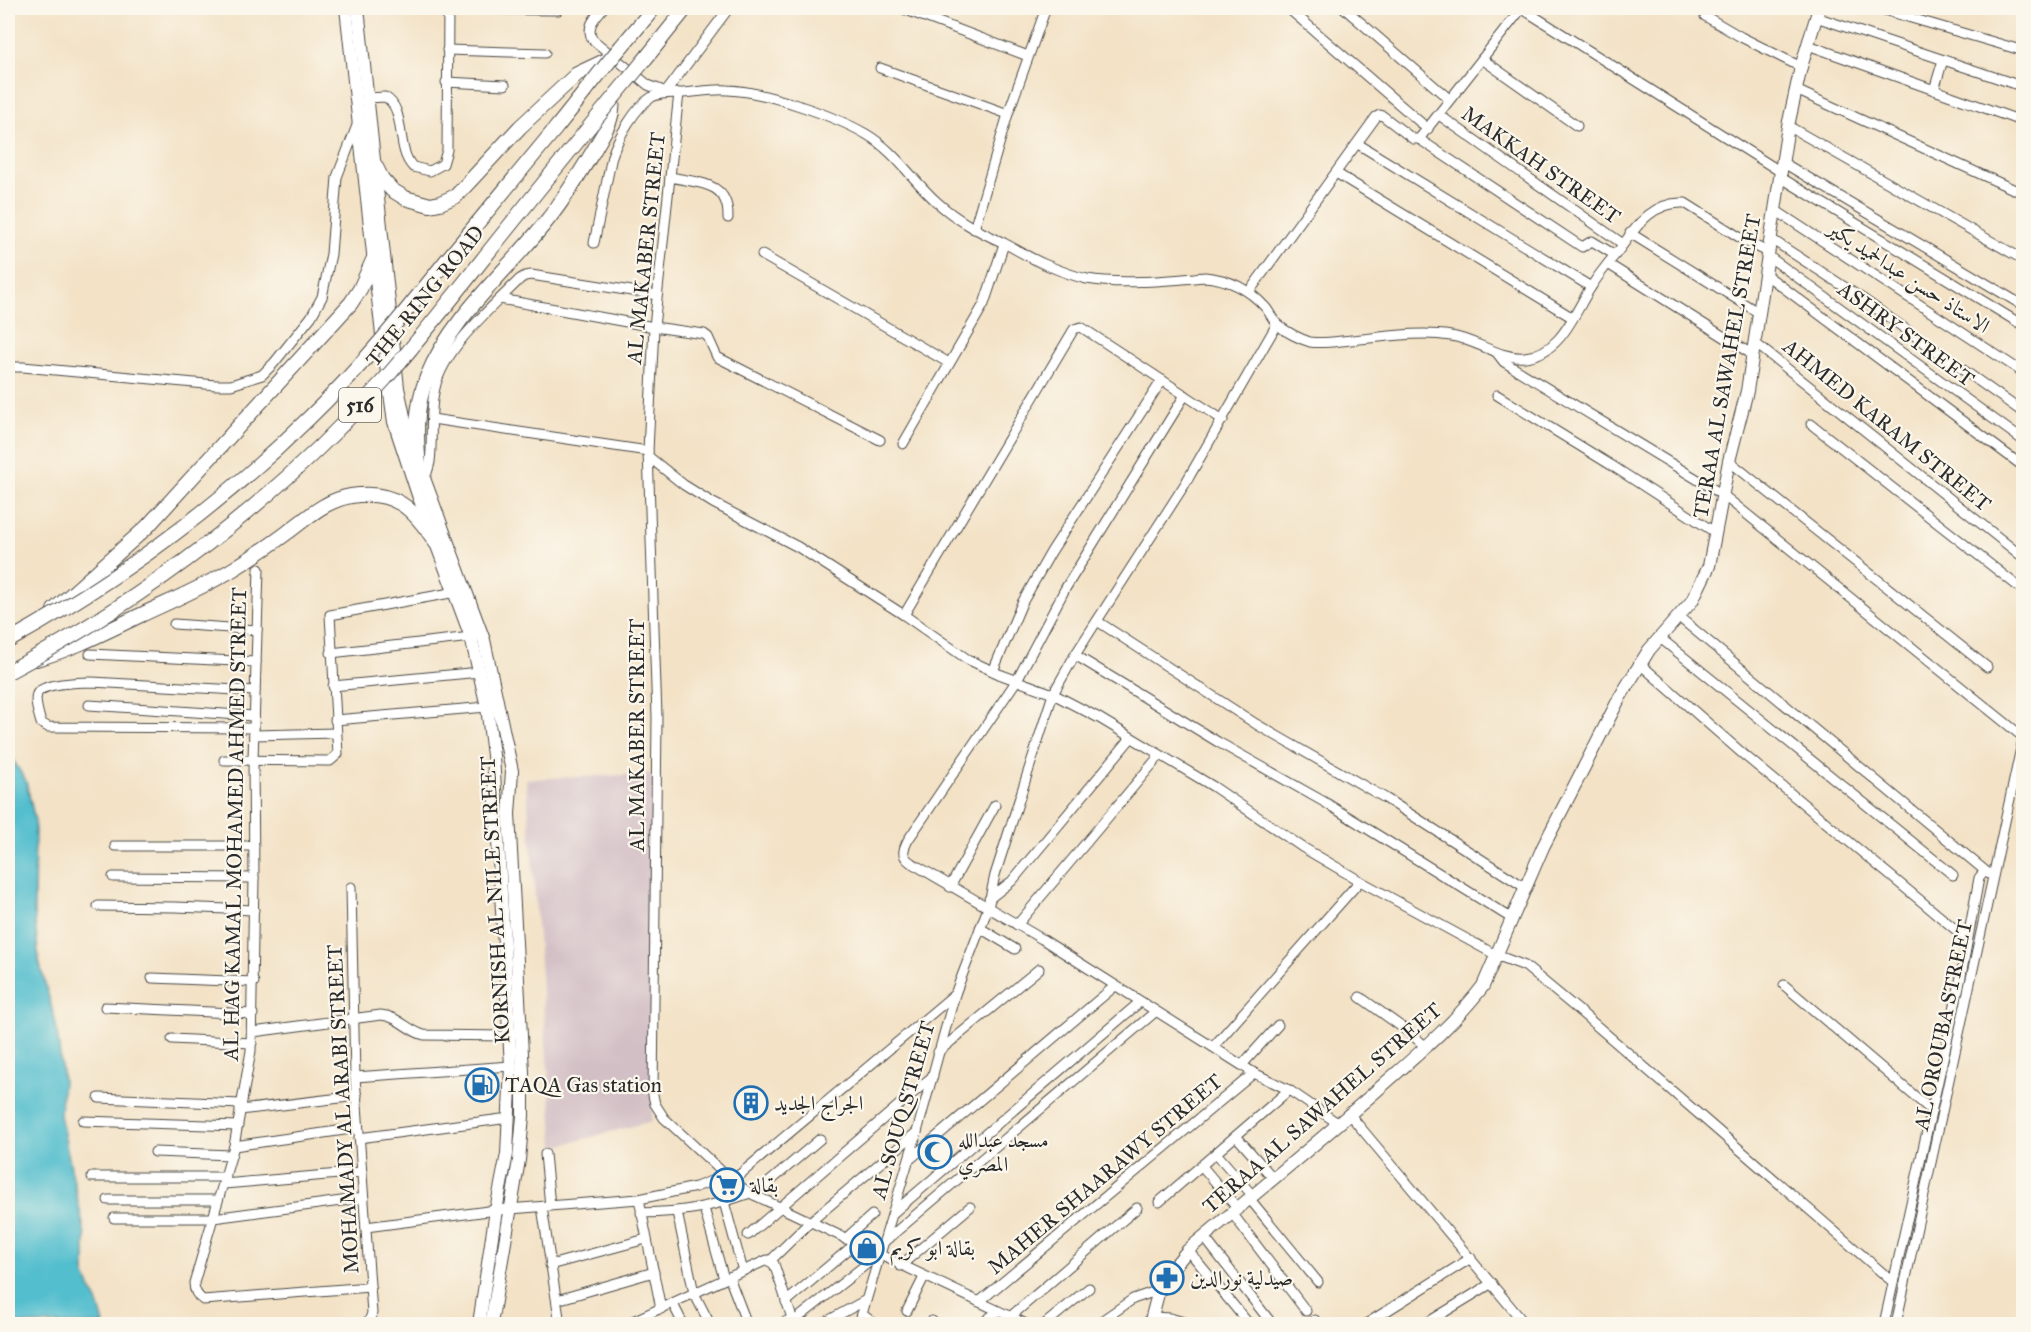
<svg xmlns="http://www.w3.org/2000/svg" width="2031" height="1332" viewBox="0 0 2031 1332" font-family="'IM FELL Great Primer',Amiri,serif">
<rect width="100%" height="100%" fill="#fbf7ec"/>
<filter id="ink" filterUnits="userSpaceOnUse"><feTurbulence type="fractalNoise" baseFrequency=".0167" numOctaves="2"/><feDisplacementMap in="SourceGraphic" scale="12" xChannelSelector="R" yChannelSelector="G"/><feConvolveMatrix kernelMatrix="1 2 1 2 8 2 1 2 1" color-interpolation-filters="sRGB"/></filter>
<filter id="wash" filterUnits="userSpaceOnUse"><feTurbulence type="fractalNoise" baseFrequency=".008" numOctaves="4" result="noise"/><feDisplacementMap in="SourceGraphic" scale="24" xChannelSelector="R" yChannelSelector="G"/><feGaussianBlur stdDeviation="1.35" result="paint"/><feColorMatrix in="noise" values="0 0 0 0 0 0 0 0 0 0 0 0 0 0 0 0 0 1.4 0 .05"/><feComposite in="paint" operator="in"/></filter>
<g filter="url(#wash)">
<rect width="100%" height="100%" fill="#f3e2c6"/>
<!-- industrial -->
<polygon fill="#d2bec5" points="655,774 652,1121 554,1147 526,779"/>
<!-- water -->
<polygon fill="#53bece" stroke="#3f747c" stroke-width="1.5" points="8,752 26,781 35,821 34,911 39,961 56,1024 63,1081 60,1115 85,1235 85,1276 99,1306 104,1324 8,1324"/>
</g>
<g filter="url(#ink)">
<g fill="none" stroke-linecap="round" stroke-linejoin="round">
<defs>
<g id="minor">
<path d="M603,8C595,18 586,26 592,39L648,85L666,92L729,8"/>
<polyline points="901,8 1028,56"/>
<polyline points="1288,8 1428,129"/>
<polyline points="1344,8 1449,99"/>
<polyline points="1521,8 1781,172"/>
<polyline points="1877,8 2024,51"/>
<polyline points="2022,8 2024,8"/>
<polyline points="448,9 558,10"/>
<polyline points="1705,16 1741,37 1801,67"/>
<polyline points="1816,17 2024,87"/>
<polyline points="1808,45 2024,122"/>
<polyline points="447,50 545,53"/>
<polyline points="1482,59 1577,126"/>
<polyline points="880,68 1008,114"/>
<polyline points="446,82 505,85"/>
<polyline points="1796,90 2024,194"/>
<polyline points="1934,90 1943,60"/>
<polyline points="679,93 654,327 648,451 657,717 653,1095 655,1104 664,1118 732,1181 750,1193 1026,1324"/>
<path d="M367,98L385,97C407,109 395,149 413,167L430,171L443,164L447,150L448,8"/>
<polyline points="1439,115 1623,244"/>
<polyline points="1788,126 2024,260"/>
<polyline points="1419,139 1582,247 1592,241 1615,255"/>
<polyline points="1358,144 1591,287"/>
<polyline points="1782,162 2024,306"/>
<polyline points="1336,173 1573,318"/>
<path d="M670,177C698,183 729,181 728,218"/>
<polyline points="1780,177 2024,326"/>
<polyline points="1775,210 2024,373"/>
<polyline points="974,229 1008,114 1046,8"/>
<polyline points="1630,233 1759,313"/>
<polyline points="1771,239 1863,299 2024,413"/>
<path d="M594,243L612,156C618,138 635,107 652,97C663,92 671,94 683,93C698,92 713,89 728,90C764,91 835,116 866,134C895,151 913,181 938,203C958,221 980,232 1004,243C1017,250 1030,258 1044,264C1058,270 1073,276 1087,279C1122,285 1169,280 1205,277C1228,279 1249,289 1265,307C1270,312 1272,320 1278,325C1286,332 1300,339 1310,342C1323,344 1339,341 1351,340C1384,337 1419,331 1451,336C1474,339 1502,360 1525,357C1562,353 1574,313 1591,287C1599,274 1609,262 1619,250C1636,227 1652,201 1685,203L1747,242L1768,252"/>
<polyline points="762,255 949,363"/>
<polyline points="1768,256 2024,441"/>
<polyline points="1608,264 1753,355"/>
<polyline points="1765,274 2024,467"/>
<polyline points="1249,292 1376,117 1380,115 1383,116 1413,139 1419,139 1522,8"/>
<polyline points="500,299 654,327 704,334 708,337 717,357 880,440"/>
<polyline points="1755,343 2024,558"/>
<polyline points="1497,353 1504,362 1723,495 2023,737"/>
<polyline points="8,367 23,367 216,385 231,385 262,375 274,363 311,317 322,297 331,254 337,177 358,123"/>
<path d="M1185,395L1065,589L1017,680L908,840C903,850 901,855 910,862L1042,939L1254,1073L1289,1090L1339,1124"/>
<polyline points="1497,395 1611,465 1716,533"/>
<polyline points="432,419 648,451"/>
<polyline points="1811,424 2024,591"/>
<polyline points="903,444 984,304 1004,244"/>
<polyline points="649,457 684,485 713,503 798,547 904,615 967,659 999,674 1053,694 1099,718 1214,787 1302,847 1360,881 1496,955 1525,966 1583,1014 1893,1282"/>
<polyline points="1729,461 1987,667"/>
<path d="M425,480C426,474 429,468 430,462C433,437 429,412 435,388C444,348 492,307 520,279L525,276L531,275L657,295"/>
<path d="M259,569L253,760L254,878L251,1051L234,1146L194,1283C194,1291 197,1296 203,1300L370,1287"/>
<polyline points="904,615 1074,329 1081,327 1223,420"/>
<polyline points="1679,617 1989,874"/>
<polyline points="1097,621 1256,724 1385,798 1526,888"/>
<polyline points="174,624 257,630"/>
<polyline points="1659,637 1953,875"/>
<polyline points="331,653 471,637"/>
<polyline points="90,654 256,662"/>
<polyline points="1075,655 1218,742 1326,803 1511,918"/>
<polyline points="1639,663 1743,754 1967,939"/>
<polyline points="993,671 1022,603 1051,552 1162,380"/>
<polyline points="333,686 480,672"/>
<polyline points="89,705 254,716"/>
<polyline points="335,720 487,707"/>
<path d="M254,728L48,727L41,723C39,715 34,702 37,694C41,683 81,682 92,682L255,691"/>
<polyline points="254,735 336,733"/>
<polyline points="224,760 330,761 338,754 330,615 456,592"/>
<polyline points="115,846 254,846"/>
<polyline points="113,877 254,878"/>
<polyline points="351,887 355,1077 372,1313 369,1322 363,1324"/>
<polyline points="950,887 995,805"/>
<polyline points="989,899 1012,881 1131,738"/>
<polyline points="98,906 175,907 254,910"/>
<polyline points="1017,925 1160,755"/>
<polyline points="980,928 1015,949"/>
<polyline points="152,978 254,982"/>
<polyline points="1784,985 1931,1110"/>
<polyline points="1360,997 1410,1033 1426,1047"/>
<polyline points="105,1007 253,1014"/>
<path d="M253,1032L381,1015C398,1016 408,1031 424,1035L509,1036"/>
<polyline points="172,1039 252,1043"/>
<polyline points="1213,1047 1360,881"/>
<polyline points="938,1052 1039,969"/>
<polyline points="1242,1065 1278,1025"/>
<polyline points="355,1077 511,1066"/>
<polyline points="99,1098 241,1104"/>
<polyline points="240,1110 357,1096"/>
<polyline points="1350,1115 1525,1324"/>
<polyline points="83,1121 238,1126"/>
<polyline points="1236,1136 1273,1178"/>
<polyline points="359,1138 509,1118"/>
<polyline points="234,1146 358,1128"/>
<polyline points="155,1152 231,1155"/>
<polyline points="1216,1153 1253,1196"/>
<polyline points="545,1154 550,1206"/>
<polyline points="909,1160 1115,986"/>
<polyline points="1201,1165 1238,1209"/>
<polyline points="92,1177 226,1177"/>
<polyline points="732,1181 955,994"/>
<polyline points="224,1184 362,1172"/>
<polyline points="754,1195 820,1139"/>
<polyline points="1249,1198 1318,1282"/>
<polyline points="639,1199 661,1309"/>
<polyline points="108,1200 218,1200"/>
<polyline points="724,1202 743,1271"/>
<polyline points="1159,1202 1289,1090"/>
<polyline points="542,1207 560,1324"/>
<polyline points="704,1208 724,1279"/>
<polyline points="677,1212 694,1293 710,1324"/>
<path d="M641,1213C685,1212 708,1208 750,1193"/>
<polyline points="893,1213 1140,1002"/>
<polyline points="1232,1213 1306,1311"/>
<polyline points="114,1218 213,1218 364,1198"/>
<polyline points="366,1227 496,1210 639,1199 696,1187 726,1175"/>
<polyline points="748,1235 933,1076"/>
<polyline points="1204,1237 1269,1320"/>
<polyline points="845,1239 872,1215"/>
<polyline points="885,1241 1155,1012"/>
<polyline points="1188,1250 1249,1324"/>
<polyline points="770,1261 810,1222 917,1132"/>
<polyline points="550,1265 646,1239"/>
<polyline points="900,1266 970,1207"/>
<polyline points="729,1277 747,1324"/>
<polyline points="557,1300 654,1272"/>
<polyline points="786,1302 855,1244"/>
<polyline points="979,1302 1254,1073"/>
<polyline points="673,1304 683,1324"/>
<polyline points="907,1311 924,1277"/>
<polyline points="862,1314 875,1324"/>
<polyline points="1010,1317 1137,1208"/>
<polyline points="1152,1317 1170,1318 1191,1324"/>
<polyline points="932,1321 935,1324"/>
<polyline points="793,1322 878,1255"/>
<polyline points="626,1324 767,1260 774,1264 794,1324"/>
<polyline points="780,1324 792,1319"/>
<polyline points="822,1324 866,1300"/>
<polyline points="859,1324 917,1132 955,994 988,908 995,875 1053,694 1075,655 1185,484 1277,324"/>
<polyline points="981,1324 998,1311"/>
<polyline points="1045,1324 1089,1288"/>
<polyline points="1097,1324 1133,1299 1159,1290"/>
<polyline points="1308,1324 1315,1320"/>
<polyline points="1366,1324 1471,1258"/>
<polyline points="1425,1324 1492,1283"/>
<polyline points="1884,1324 1959,987 1979,878 1984,872"/>
<polyline points="1896,1324 2024,734"/>
</g>
<g id="major">
<polyline points="346,8 383,344 394,422 418,495 471,637 487,707 493,755 511,1066 507,1154 496,1210 479,1324"/>
<polyline points="358,8 398,388 408,435 484,640 512,771 509,814 523,1072 523,1116 519,1160 491,1324"/>
<path d="M1150,1324L1159,1290L1172,1269L1188,1250C1253,1195 1319,1142 1383,1085C1418,1054 1454,1024 1483,986L1543,847L1620,697L1649,650L1692,601L1709,566L1729,461L1747,391L1788,126L1801,67L1819,8"/>
</g>
<g id="highway">
<polyline points="621,47 654,8"/>
<polyline points="642,63 686,8"/>
<polyline points="375,165 382,179 392,190 405,198 430,205 440,203 456,196 520,127 577,74 611,58"/>
<path d="M419,467C416,436 415,407 427,377C452,315 509,270 549,218C566,197 580,173 594,150C603,133 615,119 612,100"/>
<polyline points="54,610 147,527 351,303 360,289 374,258"/>
<path d="M36,659C73,649 107,631 141,615C173,600 206,586 235,568C254,556 271,545 288,532C308,517 326,500 351,496C395,489 414,509 436,543"/>
</g>
</defs>
<!-- minor casing -->
<use href="#minor" stroke="#494642" stroke-width="11"/>
<!-- major casing -->
<use href="#major" stroke="#494642" stroke-width="14"/>
<!-- highway casing -->
<use href="#highway" stroke="#494642" stroke-width="16"/>
<!-- minor -->
<use href="#minor" stroke="#fff" stroke-width="9"/>
<!-- major -->
<use href="#major" stroke="#fff" stroke-width="12"/>
<!-- highway -->
<use href="#highway" stroke="#fff" stroke-width="14"/>
<defs>
<g id="highway-bridge">
<path d="M8,641C118,580 219,507 309,418C359,370 403,315 446,261C482,217 519,173 556,128C578,101 599,73 621,47"/>
<path d="M8,672C148,598 279,498 385,379C429,329 469,276 511,224C554,170 598,116 642,63"/>
</g>
</defs>
<!-- highway-bridge casing -->
<use href="#highway-bridge" stroke="#494642" stroke-width="16" stroke-linecap="butt"/>
<!-- highway-bridge -->
<use href="#highway-bridge" stroke="#fff" stroke-width="14"/>
</g>
</g>
<!-- icons -->
<defs>
<symbol id="fuel-ring" viewBox="-11 -11 22 22"><circle r="9.5" fill="#fbf7ec" stroke="#1f6fb2" stroke-width="1.5"/><path d="M-5.5-6h7V0h2V4h1.3V-2.5L3-4.5l.8-.8L6-3V5H2.5V1h-1V6h-7ZM-4.2-4.7v3.2H.2V-4.7Z" fill="#1f6fb2"/></symbol>
<symbol id="building-ring" viewBox="-11 -11 22 22"><circle r="9.5" fill="#fbf7ec" stroke="#1f6fb2" stroke-width="1.5"/><path d="M-4-6H4V6H1V3H-1V6H-4ZM-2.5-4.3h1.7v1.8h-1.7ZM.8-4.3h1.7v1.8H.8ZM-2.5-1h1.7V.8h-1.7ZM.8-1h1.7V.8H.8Z" fill="#1f6fb2"/></symbol>
<symbol id="mosque-ring" viewBox="-11 -11 22 22"><circle r="9.5" fill="#fbf7ec" stroke="#1f6fb2" stroke-width="1.5"/><path d="M3.5-4.9A6 6 0 1 0 3.5 4.9A5 5 0 1 1 3.5-4.9Z" fill="#1f6fb2"/></symbol>
<symbol id="supermarket-ring" viewBox="-11 -11 22 22"><circle r="9.5" fill="#fbf7ec" stroke="#1f6fb2" stroke-width="1.5"/><path d="M-6-5.5h2.5l.6 2H6L4.5 2H-2.5L-4.4-4H-6ZM-1.5 3.2a1.3 1.3 0 1 0 .1 0ZM3 3.2a1.3 1.3 0 1 0 .1 0Z" fill="#1f6fb2"/></symbol>
<symbol id="shop-ring" viewBox="-11 -11 22 22"><circle r="9.5" fill="#fbf7ec" stroke="#1f6fb2" stroke-width="1.5"/><path d="M-5-2.5h2.3a2.7 3.5 0 0 1 5.4 0H5L5.5 6h-11ZM-1.5-2.5h3a1.5 2.3 0 0 0-3 0Z" fill="#1f6fb2"/></symbol>
<symbol id="pharmacy-ring" viewBox="-11 -11 22 22"><circle r="9.5" fill="#fbf7ec" stroke="#1f6fb2" stroke-width="1.5"/><path d="M-2-6h4v4h4v4h-4v4h-4v-4h-4v-4h4Z" fill="#1f6fb2"/></symbol>
</defs>
<g fill-rule="evenodd">
<use href="#fuel-ring" x="463" y="1066" width="38" height="38"/>
<use href="#building-ring" x="732" y="1084" width="38" height="38"/>
<use href="#mosque-ring" x="916" y="1133" width="38" height="38"/>
<use href="#supermarket-ring" x="708" y="1166" width="38" height="38"/>
<use href="#shop-ring" x="848" y="1229" width="38" height="38"/>
<use href="#pharmacy-ring" x="1148" y="1259" width="38" height="38"/>
</g>
<g text-anchor="middle" dominant-baseline="central" stroke-width="4.5" stroke-linejoin="round" paint-order="stroke">
<!-- shield labels -->
<rect fill="#fbf7ec" stroke="#696865" stroke-width="1.5" x="339" y="388" width="42" height="34" rx="4.5"/>
<g font-size="20" font-weight="bold" fill="#2b2b2b">
<text x="360" y="405">516</text>
</g>
<!-- street labels -->
<g font-size="21" fill="#2b2b2b" stroke="#fbf7ec">
<text transform="translate(1541 165) rotate(35)">MAKKAH STREET</text>
<text transform="translate(646 248) rotate(-84)">AL MAKABER STREET</text>
<text transform="translate(1909 277) rotate(33)">الاستاذ حسن عبدالحميد يكير</text>
<text transform="translate(425 296) rotate(-51)">THE RING ROAD</text>
<text transform="translate(1906 334) rotate(36)">ASHRY STREET</text>
<text transform="translate(1727 366) rotate(-80)">TERAA AL SAWAHEL STREET</text>
<text transform="translate(1887 425) rotate(39)">AHMED KARAM STREET</text>
<text transform="translate(637 735) rotate(-90)">AL MAKABER STREET</text>
<text transform="translate(235 824) rotate(-89)">AL HAG KAMAL MOHAMED AHMED STREET</text>
<text transform="translate(495 900) rotate(-93)">KORNISH AL NILE STREET</text>
<text transform="translate(1943 1025) rotate(-78)">AL OROUBA STREET</text>
<text transform="translate(1322 1108) rotate(-41)">TERAA AL SAWAHEL STREET</text>
<text transform="translate(343 1109) rotate(-93)">MOHAMADY AL ARABI STREET</text>
<text transform="translate(903 1110) rotate(-74)">AL SOUQ STREET</text>
<text transform="translate(1105 1174) rotate(-40)">MAHER SHAARAWY STREET</text>
</g>
<!-- poi labels -->
<g font-size="21" fill="#2b2b2b" stroke="#fbf7ec" text-anchor="start">
<text x="505" y="1085">TAQA Gas station</text>
<text x="774" y="1103">الجراج الجديد</text>
<text x="958" y="1140">مسجد عبدالله<tspan x="958" dy="24">المصري</tspan></text>
<text x="750" y="1185">بقالة</text>
<text x="890" y="1248">بقالة ابو كريم</text>
<text x="1190" y="1278">صيدلية نورالدين</text>
</g>
</g>
<!-- margin -->
<rect width="2031" height="1332" fill="none" stroke="#fbf7ec" stroke-width="30"/>
</svg>
